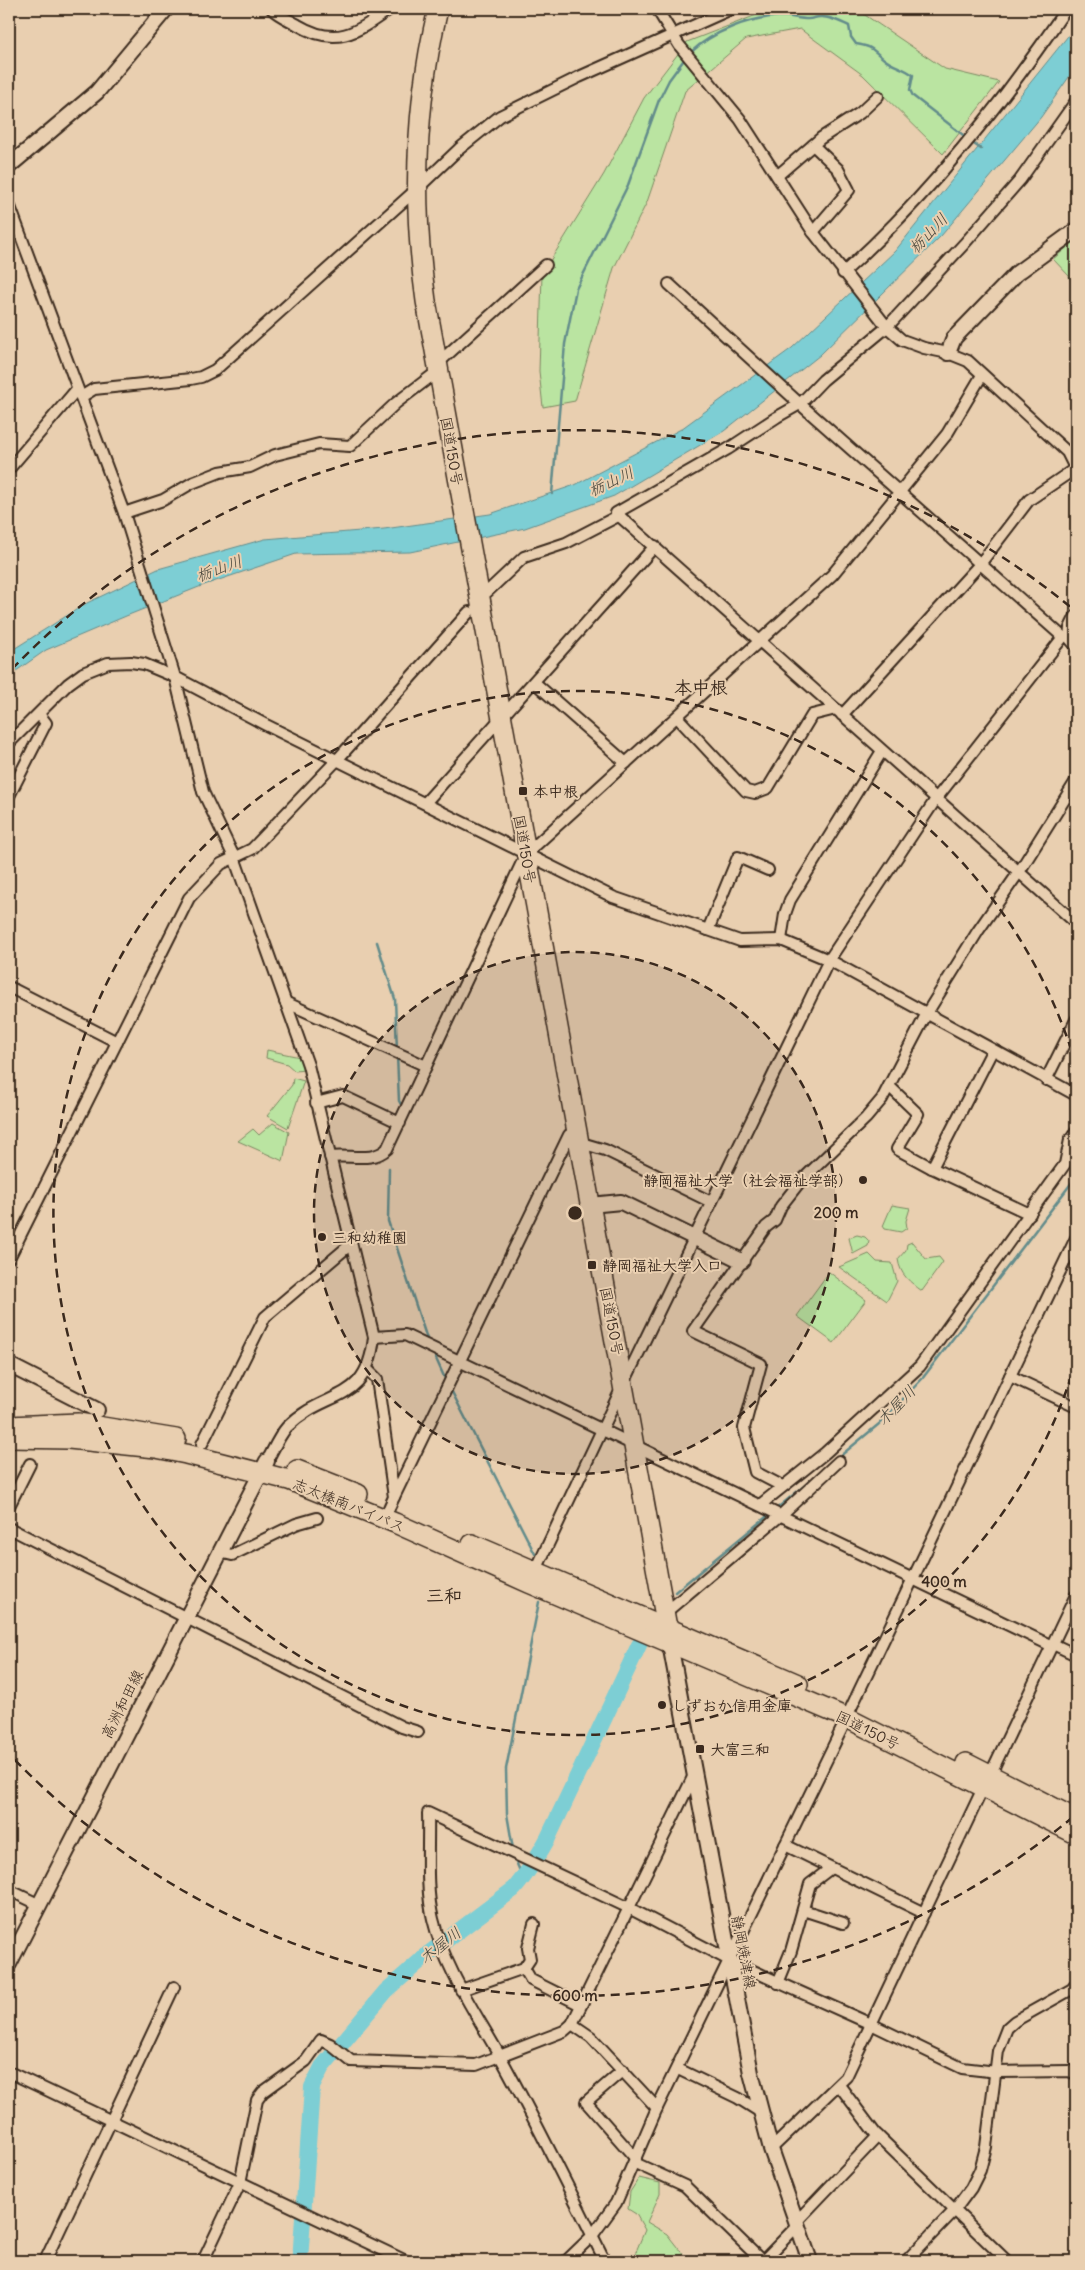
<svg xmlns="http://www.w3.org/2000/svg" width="1085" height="2270" viewBox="0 0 1085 2270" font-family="Delius,'Klee One',sans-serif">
<rect width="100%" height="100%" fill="#e9cfb0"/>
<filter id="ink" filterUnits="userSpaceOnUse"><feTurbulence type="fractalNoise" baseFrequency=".02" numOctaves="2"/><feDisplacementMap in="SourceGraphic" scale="10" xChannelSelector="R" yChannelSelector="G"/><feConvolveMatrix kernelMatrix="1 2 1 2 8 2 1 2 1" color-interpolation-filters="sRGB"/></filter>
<g filter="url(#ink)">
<!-- green -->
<g fill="#bae4a1" stroke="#7a8760">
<polygon points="772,9 856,9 945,69 999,82 943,154 863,75 800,29 746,39 685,91 647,202 614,268 575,401 543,407 539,371 542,274 604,174 644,98 687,42"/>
<polygon points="1076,240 1076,293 1069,276 1053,259"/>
<polygon points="267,1050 300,1057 305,1070 295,1071 287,1064 266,1058"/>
<polygon points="293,1078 304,1081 288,1128 267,1116 292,1085"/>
<polygon points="273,1123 289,1132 283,1161 238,1141 253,1129 259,1135"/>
<polygon points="892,1205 910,1208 906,1221 907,1228 901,1232 885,1229 883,1226"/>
<polygon points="857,1235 865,1237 869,1241 868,1246 853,1254 849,1238"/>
<path d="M912,1242L926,1259L939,1257L943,1262L922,1291C910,1282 900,1275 898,1259L906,1250L907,1244Z"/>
<polygon points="869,1254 877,1262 892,1263 897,1281 887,1301 839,1267"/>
<polygon points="829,1272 866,1300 834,1343 797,1316"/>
<polygon points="639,2178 660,2183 660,2194 647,2222 667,2234 688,2261 632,2261 645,2230 636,2214 628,2209 630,2192"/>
</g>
<!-- water -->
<polygon fill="#7dced4" stroke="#638c8b" points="1076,26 1076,67 1041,117 941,236 820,355 724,431 614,496 525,528 410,552 296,554 204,585 126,616 46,650 9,676 9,652 87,603 158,569 265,539 384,529 490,514 575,485 681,429 792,348 895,251"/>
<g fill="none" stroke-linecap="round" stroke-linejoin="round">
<!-- stream -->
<g stroke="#638c8b" stroke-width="2.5">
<polyline points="280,9 306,23"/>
<polyline points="370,17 381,9"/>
<path d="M690,53C713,31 749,18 781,16C790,16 799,19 808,19C812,19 816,17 820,17C830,16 840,22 849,26L851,37L856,44C874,47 871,49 884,59C892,66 904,68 913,75L910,90L913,96L967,138"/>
<polyline points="971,142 981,149"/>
<polyline points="552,494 565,344 576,289 628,185 659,100 669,80 686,57"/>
<polyline points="377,942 395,999 397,1050"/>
<polyline points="397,1055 399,1101 403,1108"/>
<polyline points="435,1060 455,1017"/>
<polyline points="418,1094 428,1074"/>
<polyline points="389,1168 388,1221 428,1342"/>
<polyline points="433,1352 446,1381"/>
<polyline points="450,1388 535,1554"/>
<polyline points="839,1457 879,1424 922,1379 1076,1177"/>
<polyline points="775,1510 815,1477"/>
<polyline points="675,1592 771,1513"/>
<polyline points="513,1849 507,1814 506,1769 539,1602"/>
<polyline points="514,1857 523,1878"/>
</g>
<!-- river -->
<path stroke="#7dced4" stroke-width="16" d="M300,2261L312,2087L322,2067L386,1991L428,1954L514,1889C528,1873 538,1856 548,1838L639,1645"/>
<defs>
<g id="street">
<path d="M272,9C279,16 290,20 298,25C337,48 357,32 390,9"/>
<polyline points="657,9 679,45 740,119 813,232 887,327 902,340 924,348 948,353 968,361 1067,452 1076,470"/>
<polyline points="1076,101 1020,180 964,244 887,327 823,380 800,404 777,417 728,449 616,513 1076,923"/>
<polyline points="813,145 838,169 849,190 813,232"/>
<polyline points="777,176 821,138 860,113 878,96"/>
<path d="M9,204L124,513L175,677L203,792L234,857L308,1065L374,1337C367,1406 326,1388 287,1427C279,1436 273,1450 267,1461"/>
<path d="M843,273C929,196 1001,105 1066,9"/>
<polyline points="437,364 546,265"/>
<polyline points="81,397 94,389 191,379 201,377 215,370 417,189 459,149 500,116 579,77 731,9"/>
<polyline points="9,469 77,389"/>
<polyline points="124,513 163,500 192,483 220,472 250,467 275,455 319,444 350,446 396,403 438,371"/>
<polyline points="487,592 524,557 566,543 620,515"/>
<polyline points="1076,616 1070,628 1069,638 1076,646"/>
<polyline points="534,682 626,763"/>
<polyline points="842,715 980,564 1029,500 1076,468"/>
<polyline points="677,717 746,791 755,793 768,788 812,715 836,709"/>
<polyline points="9,743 68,684 83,673 108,663 131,662 144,664 175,677 266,725 613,897 740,941 781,940 829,960 1076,1095"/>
<polyline points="9,796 46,723 39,714"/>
<polyline points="425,803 655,546"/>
<polyline points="708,930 738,857 768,870"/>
<polyline points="781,940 785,914 790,900 882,751"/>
<polyline points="9,987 117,1042"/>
<polyline points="285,1002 426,1066"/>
<polyline points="1046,1080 1076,1020"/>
<polyline points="889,1086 918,1114 897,1149 932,1168 1030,1214"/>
<polyline points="316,1103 343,1096 400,1123"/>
<polyline points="578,1142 605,1150 711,1202"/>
<path d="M330,1157C349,1154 372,1163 387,1149L526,854L832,575L947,434L982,375"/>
<polyline points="932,1168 992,1051"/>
<polyline points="9,1258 189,898 221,864 252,849 337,760 469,612"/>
<polyline points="374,1337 405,1335 1052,1646"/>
<polyline points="367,1369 377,1379 394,1497 389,1508"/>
<polyline points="1010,1376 1076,1407"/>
<polyline points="202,1444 265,1317 351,1244"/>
<polyline points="782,1486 755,1472 744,1428 761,1364 693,1331 766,1227 775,1220 781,1206 799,1183 866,1118 882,1099 927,1013 978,931 1019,872 1076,781"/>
<polyline points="394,1497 569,1135 577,1132"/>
<polyline points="760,1505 825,1453 920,1366 1065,1164 1070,1140 1076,1132"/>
<polyline points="9,1506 30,1464"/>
<polyline points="9,1528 402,1727 418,1732"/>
<polyline points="219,1552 232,1555 296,1524 317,1518"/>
<polyline points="536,1570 624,1383 829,960 936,799 1063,637 800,404 669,284"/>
<polyline points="665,1613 781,1515 839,1461"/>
<polyline points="1053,1644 1076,1655"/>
<polyline points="851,1708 1076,1238"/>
<polyline points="990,1775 1076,1595"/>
<polyline points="785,1845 924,1913"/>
<polyline points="9,1890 38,1904"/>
<polyline points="803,1910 843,1923"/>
<polyline points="524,1968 531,1980 581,2005"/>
<polyline points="778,1983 791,1951 810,1884 831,1868"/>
<polyline points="461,1990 524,1968 530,1959 528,1948 534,1924"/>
<polyline points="572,2024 591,2037 657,2108"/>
<polyline points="678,2069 738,2098 762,2113"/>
<polyline points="623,2070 586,2102 636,2159"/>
<polyline points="9,2072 406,2261"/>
<polyline points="839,2085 875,2133 1007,2261"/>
<polyline points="771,2149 846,2077 984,1786"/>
<polyline points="635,2163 685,2186 762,2261"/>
<polyline points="796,2222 878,2136"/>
<polyline points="45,2261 174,1987"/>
<polyline points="203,2261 240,2183 257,2100 263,2092 306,2061 321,2040 330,2044 351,2061 476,2065 564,2031 572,2024 694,1775"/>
<polyline points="566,2261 592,2236 616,2203 657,2108 847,1718"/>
<path d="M605,2261C571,2193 538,2125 501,2058C476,2013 445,1970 433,1919C425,1887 429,1846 428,1813L629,1908L729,1960L871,2024L962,2068L997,2072L1069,2071L1076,2074"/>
<polyline points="763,2261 797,2226"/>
<polyline points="906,2261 954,2211 971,2188 980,2170 986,2147 998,2051 1007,2028 1015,2021 1072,1989 1076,1984"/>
</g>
<g id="secondary">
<polyline points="9,166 97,92 166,9"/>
<polyline points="948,353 954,338 1017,273 1076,230"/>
<polyline points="590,1205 621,1202 742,1261"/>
<polyline points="9,1365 97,1410"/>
<polyline points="670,1644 751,2073 771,2149 810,2261"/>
<polyline points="9,1964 267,1461"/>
</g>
<g id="highway">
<path d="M438,9C415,105 412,203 426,301L670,1644"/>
<polyline points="9,1426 78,1423 176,1439"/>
<polyline points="9,1438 69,1439 156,1448 186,1454 289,1480 395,1523 529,1583 847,1718 1076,1834"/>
<polyline points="297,1470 358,1494"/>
<polyline points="472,1544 798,1684"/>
<polyline points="966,1763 1076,1819"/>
</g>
</defs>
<!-- street casing -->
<use href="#street" stroke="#3b2a1e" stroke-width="14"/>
<!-- secondary casing -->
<use href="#secondary" stroke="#3b2a1e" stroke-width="18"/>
<!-- highway casing -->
<use href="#highway" stroke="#3b2a1e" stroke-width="22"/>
<!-- street -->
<use href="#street" stroke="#e9cfb0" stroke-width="10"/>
<!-- secondary -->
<use href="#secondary" stroke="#e9cfb0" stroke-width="14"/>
<!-- highway -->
<use href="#highway" stroke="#e9cfb0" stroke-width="19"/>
</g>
</g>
<!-- distance rings -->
<circle cx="575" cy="1213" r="261" fill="#3b2a1e" fill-opacity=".12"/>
<g fill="none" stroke="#3b2a1e" stroke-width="2.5" stroke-dasharray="9 6">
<circle cx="575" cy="1213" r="261"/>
<path d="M1076 1361A522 522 0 1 1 1076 1065"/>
<path d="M1073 1817A783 783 0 0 1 12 1757M12 669A783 783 0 0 1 1073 609"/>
</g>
<!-- markers -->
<g fill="#3b2a1e" stroke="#e9cfb0" stroke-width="2">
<rect x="518" y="786" width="10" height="10" rx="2.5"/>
<circle cx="863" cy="1180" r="5"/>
<circle cx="322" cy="1237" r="5"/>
<rect x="587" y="1260" width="10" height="10" rx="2.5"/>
<circle cx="662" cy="1705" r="5"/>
<rect x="695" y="1744" width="10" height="10" rx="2.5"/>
</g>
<g text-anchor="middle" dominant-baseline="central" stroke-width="4" stroke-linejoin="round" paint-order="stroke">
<!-- street labels -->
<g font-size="15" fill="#3b2a1e" stroke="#e9cfb0">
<text transform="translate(452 451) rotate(80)">国道150号</text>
<text transform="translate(525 849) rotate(80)">国道150号</text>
<text transform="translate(612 1321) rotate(79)">国道150号</text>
<text transform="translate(349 1505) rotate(22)">志太榛南バイパス</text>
<text transform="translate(122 1704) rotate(-63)">高洲和田線</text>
<text transform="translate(868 1730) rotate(26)">国道150号</text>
<text transform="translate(744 1952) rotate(79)">静岡焼津線</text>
</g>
<!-- poi labels -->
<g font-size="15" font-weight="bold" fill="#3b2a1e" stroke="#e9cfb0" text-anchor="start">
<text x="533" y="791">本中根</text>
<text x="853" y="1180" text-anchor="end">静岡福祉大学（社会福祉学部）</text>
<text x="332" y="1237">三和幼稚園</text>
<text x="602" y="1265">静岡福祉大学入口</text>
<text x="672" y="1705">しずおか信用金庫</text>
<text x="710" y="1749">大富三和</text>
</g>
<!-- water labels -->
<g font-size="16" font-style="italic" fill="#454339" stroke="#e9cfb0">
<text transform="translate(928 233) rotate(-46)">栃山川</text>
<text transform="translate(611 481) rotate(-25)">栃山川</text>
<text transform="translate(219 568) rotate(-20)">栃山川</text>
<text transform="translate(896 1405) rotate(-46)">木屋川</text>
<text transform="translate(440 1945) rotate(-39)">木屋川</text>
</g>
<!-- quarter labels -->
<g font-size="18" font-weight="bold" fill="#3b2a1e" stroke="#e9cfb0">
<text x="701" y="687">本中根</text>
<text x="444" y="1595">三和</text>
</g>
</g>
<circle cx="575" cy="1213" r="8" fill="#3b2a1e" stroke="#e9cfb0" stroke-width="2.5"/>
<g font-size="15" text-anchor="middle" font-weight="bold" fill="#3b2a1e" stroke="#e9cfb0" stroke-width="4" stroke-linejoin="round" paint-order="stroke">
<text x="836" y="1218">200 m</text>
<text x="944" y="1587">400 m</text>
<text x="575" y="2001">600 m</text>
</g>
<!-- margin -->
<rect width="1085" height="2270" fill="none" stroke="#e9cfb0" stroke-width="30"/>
<rect x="15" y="15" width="1055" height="2240" fill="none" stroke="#3b2a1e" stroke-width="2" filter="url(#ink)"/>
</svg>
